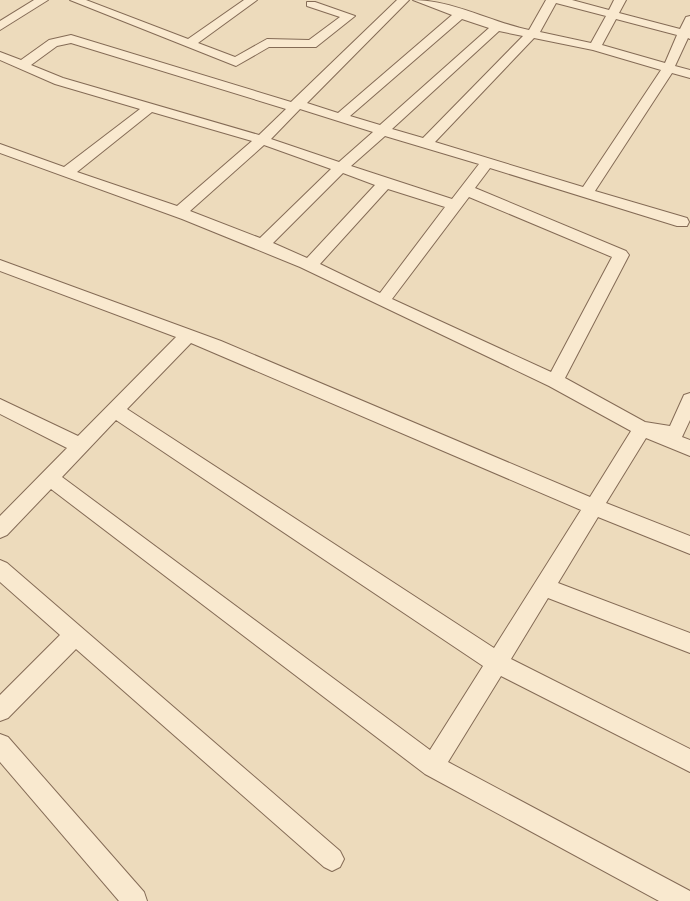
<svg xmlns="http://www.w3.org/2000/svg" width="690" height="901" viewBox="0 0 690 901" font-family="Bitter,serif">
<rect width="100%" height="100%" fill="#eddbbc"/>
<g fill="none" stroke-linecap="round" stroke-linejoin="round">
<defs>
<g id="minor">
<polygon points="34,0 48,0 0,30 0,21"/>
<polygon points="70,0 86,0 188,39 244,0 257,0 198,43 235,57 267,39 309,40 340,17 307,6 307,2 315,2 355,16 316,47 269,47 236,66"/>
<path d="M397,0H409L307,103L338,113L452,15L413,0C452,0 491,22 529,30L546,0H572L609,10L614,0H626L619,13L680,29L686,17L690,16V39L688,38L675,66L690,70V78L672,73L595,191L687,218L689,222L687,226H677L490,168L475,188L626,251L629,255L565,378L645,422L670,426L684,395L690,393V420L682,437L690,440V456L646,438L606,503L690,536V554L598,517L558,583L690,633V653L548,598L511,659L690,749V772L501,676L448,762L690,891V901H659L425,774L51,489L7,535L0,538V516L67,448L0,414V399L78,436L176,337L0,271V260L221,341L590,497L631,431L549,386L300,267L182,219L0,153V144L64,167L140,109L55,84L0,60V52L21,60L49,40L71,35L291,102ZM556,3L606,16L591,43L540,32ZM462,19L489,28L380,125L350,116ZM616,19L677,35L665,63L602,45ZM499,31L523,36L423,138L392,129ZM534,38L593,50L661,70L583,187L435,142ZM71,43L286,109L259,135L63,78L31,65L57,46ZM300,109L373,132L339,162L271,139ZM152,112L252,141L177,206L77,172ZM385,136L479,164L452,199L351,166ZM264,145L331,169L260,238L190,211ZM343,173L375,185L307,258L273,243ZM388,189L445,207L380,293L320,264ZM469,197L612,257L551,372L392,299ZM191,343L581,510L494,648L127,409ZM116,420L483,666L430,750L62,477Z"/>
<polygon points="0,560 7,563 340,851 344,859 340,867 332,871 324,867 76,649 8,718 0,721 0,695 60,635 0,582"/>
<polygon points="0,734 8,737 144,892 147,901 119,901 0,762"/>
</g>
</defs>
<!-- minor casing -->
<use href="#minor" stroke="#846b56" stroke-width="2"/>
<!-- minor -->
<use href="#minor" fill="#f9e9cf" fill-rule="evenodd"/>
</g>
</svg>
